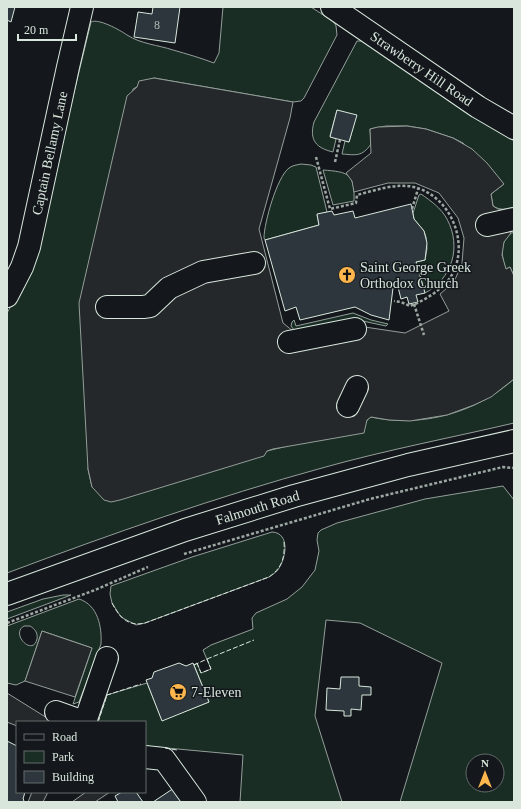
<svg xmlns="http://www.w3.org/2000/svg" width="521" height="809" font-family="'Times New Roman',serif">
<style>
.green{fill:#1a2d24;stroke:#939e99;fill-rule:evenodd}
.parking{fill:#24282b;stroke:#939e99}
.building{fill:#2c363c;stroke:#d8e6dc}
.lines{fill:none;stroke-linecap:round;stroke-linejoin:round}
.minor-casing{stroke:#d8e6dc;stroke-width:24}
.major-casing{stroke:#d8e6dc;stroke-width:24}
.path{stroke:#9da8a2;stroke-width:2.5;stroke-dasharray:3 2;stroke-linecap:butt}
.minor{stroke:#14181c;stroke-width:22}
.major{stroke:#14181c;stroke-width:22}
.fence{stroke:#d8e6dc;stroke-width:1;stroke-dasharray:5 2;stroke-linecap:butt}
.labels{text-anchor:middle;stroke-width:3;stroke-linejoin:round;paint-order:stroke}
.number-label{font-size:12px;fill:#adbab4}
.street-label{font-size:14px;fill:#d8e6dc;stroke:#14181c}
.poi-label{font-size:14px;fill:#d8e6dc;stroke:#14181c;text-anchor:start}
</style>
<rect width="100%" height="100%" fill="#14181c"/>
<path class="green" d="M 223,7 L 311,7 L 334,22 L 336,26 L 337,35 L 304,98 L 301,101 L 293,102 L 154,78 L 133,89 L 88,469 L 92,487 L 267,451 L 364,427 L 367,420 L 371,417 C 421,428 476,413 514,379 L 514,423 C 450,438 386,450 322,468 C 216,497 111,534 7,573 L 7,313 L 31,271 L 91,22 C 98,18 120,30 127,35 C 141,44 158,45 173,50 C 187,54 201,58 214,63 L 219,53 Z
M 357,41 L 364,41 L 465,112 L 514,141 L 514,207 C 506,209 501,211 493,206 L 491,194 L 504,184 L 463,143 L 453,138 L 426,129 L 407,126 L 386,126 L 370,129 L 371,144 C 362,157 356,155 342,154 L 345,141 L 349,142 L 356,116 L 337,110 L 330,136 L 336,139 L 333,152 C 316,148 309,140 314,122 Z
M 301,164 L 311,165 L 316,167 L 327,212 L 317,215 L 319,225 L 265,240 L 264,238 C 264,223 277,177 289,168 C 293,165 297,165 301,164 Z
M 323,170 C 348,172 355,173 354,201 L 333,205 Z
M 421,194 C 431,201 441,208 447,219 C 462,247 452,279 425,293 L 416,262 L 425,260 L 427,249 L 426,237 L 424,231 L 414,219 L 413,213 L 419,195 Z
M 514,232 L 514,276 L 510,267 L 506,269 C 501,257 499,238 514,232 Z
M 353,313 L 371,320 L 388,324 L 386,326 L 358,320 L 294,330 L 291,326 L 292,322 L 294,320 L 296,326 Z
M 503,486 L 514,500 L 514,802 L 400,802 L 442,663 L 360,623 L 326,620 L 315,716 L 342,802 L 240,802 L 243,755 L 145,746 L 145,722 L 98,722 L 107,695 L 147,683 L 162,720 L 209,702 L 194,665 L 197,663 L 201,673 L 211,669 L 203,650 L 211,645 L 253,629 L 252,618 L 256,613 L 287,599 L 302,587 L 315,570 L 319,551 L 317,540 L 318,533 L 321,530 L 337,523 L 425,499 ZM 473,761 L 497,761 L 497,785 L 473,785 Z
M 272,532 C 291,533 286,560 277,571 C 275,573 272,575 269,577 L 145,623 L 136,625 L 121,617 L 112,603 L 110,594 L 111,586 L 192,557 Z
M 63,595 L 71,595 L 7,619 L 7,612 L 43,599 Z
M 79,599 C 98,605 102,627 101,644 L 79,702 L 73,704 L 92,648 L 42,631 L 25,681 L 16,685 L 7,683 L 7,626 ZM 24,626 L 30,626 C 35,629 38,633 37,639 C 33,657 10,634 24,626 Z"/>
<path class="parking" d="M 154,78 L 293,102 L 290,118 L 259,229 L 283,323 L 298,335 L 358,326 L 405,333 L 449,311 L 440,294 L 454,282 L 462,263 L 464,238 L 458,218 L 439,193 L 415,183 L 388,183 L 354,192 L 352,181 L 346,173 L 371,153 L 370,129 L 378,127 L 407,126 L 426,129 L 453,138 L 472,149 L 487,163 L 504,184 L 491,194 L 493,206 L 498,209 L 503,210 L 511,233 L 504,242 L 502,255 L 506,269 L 510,267 L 514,276 L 514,379 L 491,397 L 474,405 L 447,415 L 410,421 L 389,420 L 371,417 L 367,420 L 364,433 L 273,449 L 267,451 L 264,456 L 120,500 L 111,502 L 104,500 L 92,487 L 88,469 L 79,303 L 127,96 L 137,87 L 139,81 Z
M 42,631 L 92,648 L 75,697 L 25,681 Z
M 7,693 L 52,721 L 51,722 L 17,722 L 17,726 L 7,722 Z
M 32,792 L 48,792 L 43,802 L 28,802 Z
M 86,792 L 110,792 L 95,802 L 72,802 Z"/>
<path class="building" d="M 7,7 L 15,7 L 11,22 L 7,20 Z
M 153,7 L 180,7 L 175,43 L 134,37 L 138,12 L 152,14 Z
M 337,110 L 357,115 L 349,142 L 330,137 Z
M 411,204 L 414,219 L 424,231 L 427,243 L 425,260 L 416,262 L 425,293 L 416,295 L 418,302 L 409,304 L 407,297 L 401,299 L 398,287 L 393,288 L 389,320 L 371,315 L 355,307 L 300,320 L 296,307 L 285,311 L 265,240 L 319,225 L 317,214 L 332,211 L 334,215 L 353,211 L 355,218 Z
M 179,663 L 186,666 L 193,663 L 209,702 L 162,721 L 146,680 L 152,678 L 154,672 Z
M 341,677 L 359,677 L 359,686 L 371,687 L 371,695 L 362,695 L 361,710 L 351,709 L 351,716 L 344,716 L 344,711 L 326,710 L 327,688 L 340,689 Z
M 7,741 L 17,746 L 17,792 L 25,792 L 23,799 L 24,800 L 23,802 L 7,802 Z
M 174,788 L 184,802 L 153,802 Z
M 122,792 L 136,792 L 143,802 L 118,802 L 115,796 Z"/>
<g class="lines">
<g class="minor-casing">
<g id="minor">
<path id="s1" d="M 332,7 L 478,107 L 514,128"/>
<path d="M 487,225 L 514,219"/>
<path id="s2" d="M 7,296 L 22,267 L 29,247 L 68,67 L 82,7"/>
<path d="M 107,307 L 143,307 L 150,306 L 169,288 L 203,272 L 254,263"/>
<path d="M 289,342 L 355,329"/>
<path d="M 348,406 L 357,387"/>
<path d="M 56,712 L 84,722"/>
<path d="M 85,722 L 107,658"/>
<path d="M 145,757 L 164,759 L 195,802"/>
</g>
</g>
<g class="major-casing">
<g id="major">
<path id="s3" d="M 7,594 L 185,530 L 294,496 L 408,465 L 514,441"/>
</g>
</g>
<path class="path" d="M 316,157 L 330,209 L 356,203 L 357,195 C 376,190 396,183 414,187 C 450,196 469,241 453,273 C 445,288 426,300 410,306 L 401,302 L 394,301
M 335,162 L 340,140
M 412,209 L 418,189
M 414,304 L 424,335
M 184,554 L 370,499 L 503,467 L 514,468
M 7,623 L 95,590 L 148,567"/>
<use href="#minor" class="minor"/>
<use href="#major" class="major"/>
<path class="fence" d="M 112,603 C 119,617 128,627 145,623 L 269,577 C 283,567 285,557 284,541
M 207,659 L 254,640
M 194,665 L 207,659 L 211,669 L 201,673 L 197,663
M 98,722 L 107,695 L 141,684
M 165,748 L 177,750"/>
</g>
<defs>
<g id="church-disc" transform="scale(0.9)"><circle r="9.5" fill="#ffb74d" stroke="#14181c"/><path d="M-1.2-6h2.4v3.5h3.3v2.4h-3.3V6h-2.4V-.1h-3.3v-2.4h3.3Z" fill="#111"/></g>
<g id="supermarket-disc" transform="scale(0.9)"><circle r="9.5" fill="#ffb74d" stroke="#14181c"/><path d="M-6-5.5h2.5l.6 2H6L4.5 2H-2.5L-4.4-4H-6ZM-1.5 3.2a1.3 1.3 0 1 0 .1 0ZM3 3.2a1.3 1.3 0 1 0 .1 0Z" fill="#111"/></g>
</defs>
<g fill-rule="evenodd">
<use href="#church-disc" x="347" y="275"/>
<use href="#supermarket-disc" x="178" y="692"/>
</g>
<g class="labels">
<g class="number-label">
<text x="157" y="29">8</text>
</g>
<g class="street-label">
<text dy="5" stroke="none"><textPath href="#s1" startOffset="109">Strawberry Hill Road</textPath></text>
<text dy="5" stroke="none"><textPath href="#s2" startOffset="150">Captain Bellamy Lane</textPath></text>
<text dy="5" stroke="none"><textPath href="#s3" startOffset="265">Falmouth Road</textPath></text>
</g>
<g class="poi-label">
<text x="360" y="272">Saint George Greek<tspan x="360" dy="16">Orthodox Church</tspan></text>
<text x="191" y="697">7-Eleven</text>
</g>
</g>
<rect width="521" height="809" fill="none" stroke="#d8e6dc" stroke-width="16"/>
<rect x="16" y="721" width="130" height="72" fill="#14181c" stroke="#626a69"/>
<rect x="24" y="734" width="20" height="6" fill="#14181c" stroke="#626a69"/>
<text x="52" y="741" font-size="12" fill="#d8e6dc">Road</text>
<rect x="24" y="751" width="20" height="12" fill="#1a2d24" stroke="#626a69"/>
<text x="52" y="761" font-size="12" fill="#d8e6dc">Park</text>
<rect x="24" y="771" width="20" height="12" fill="#2c363c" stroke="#626a69"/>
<text x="52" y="781" font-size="12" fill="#d8e6dc">Building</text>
<g transform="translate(485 773)"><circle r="19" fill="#14181c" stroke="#626a69"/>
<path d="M0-3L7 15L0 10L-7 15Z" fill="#ffb74d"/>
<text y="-6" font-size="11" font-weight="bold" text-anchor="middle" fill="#d8e6dc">N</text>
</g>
<path d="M18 34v6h58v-6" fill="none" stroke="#d8e6dc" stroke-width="2"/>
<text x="24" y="34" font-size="12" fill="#d8e6dc" stroke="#14181c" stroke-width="3" paint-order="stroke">20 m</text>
</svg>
